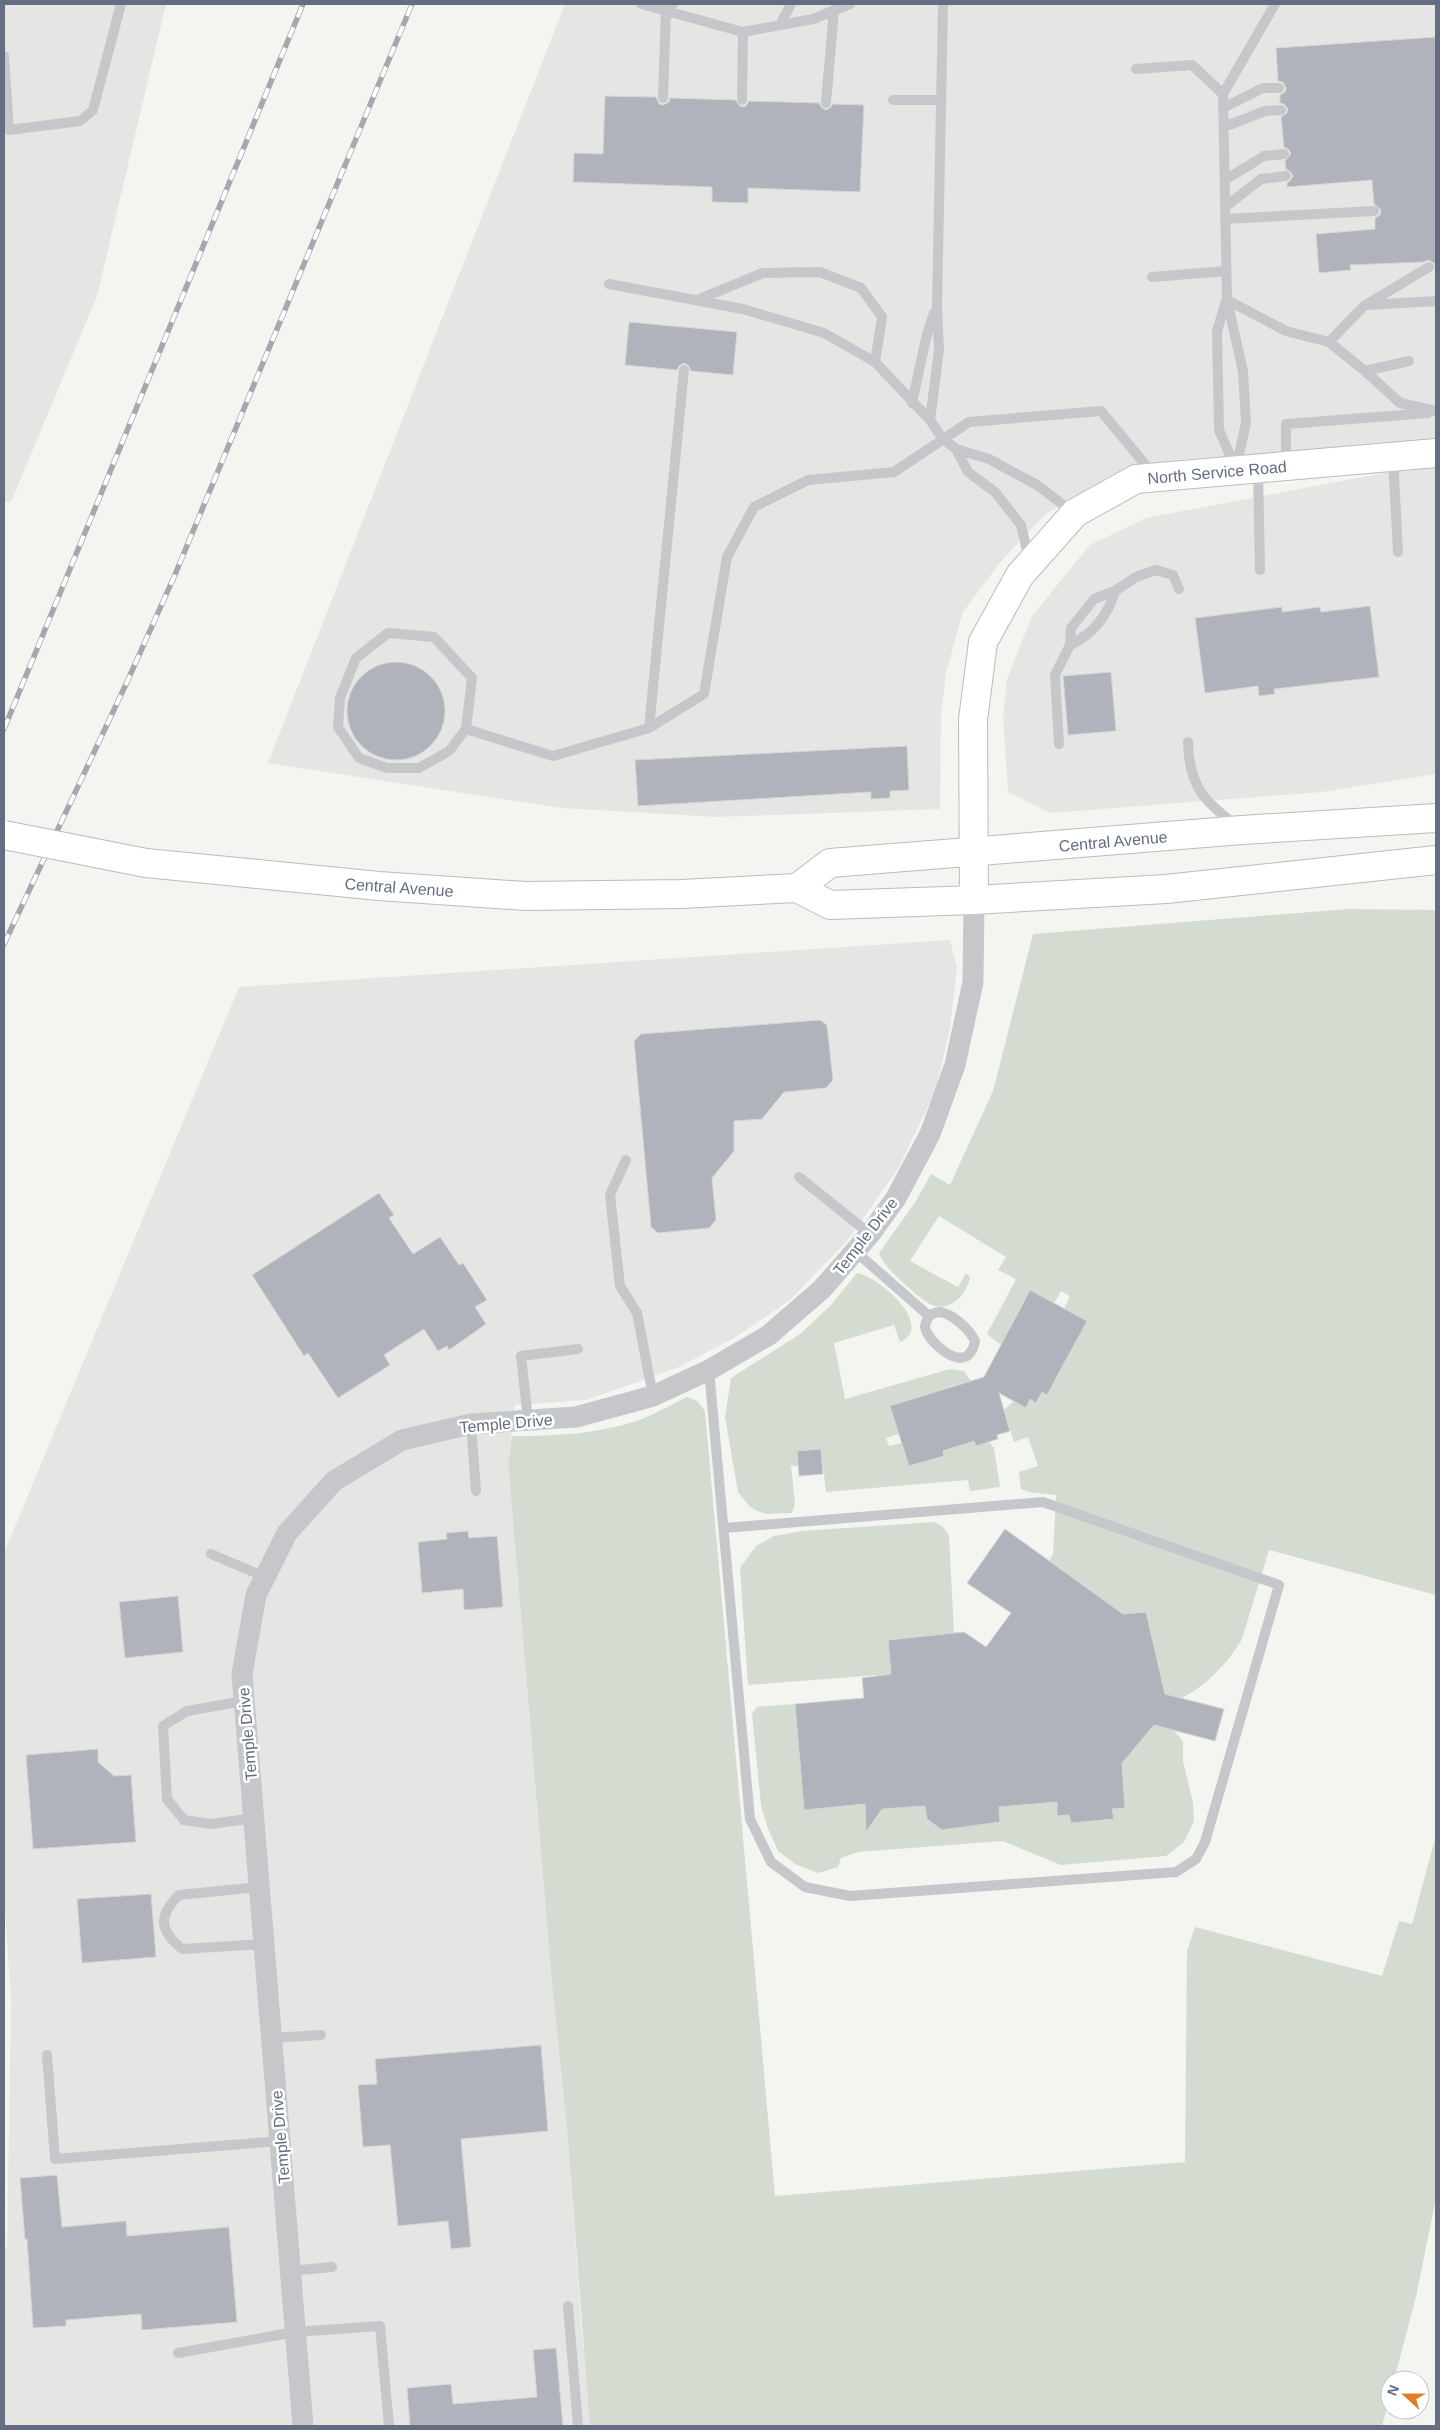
<svg xmlns="http://www.w3.org/2000/svg" width="1440" height="2430" font-family="Helvetica,sans-serif">
<style>
.built{fill:#e5e5e4}
.green{fill:#d4dcd2}
.building{fill:#b0b3bb;stroke:#d5d6d4}
.lines{fill:none;stroke-linecap:round;stroke-linejoin:round}
.secondary-casing{stroke:#b9bbc1;stroke-width:30}
.lane{stroke:#c5c7cb;stroke-width:10}
.street{stroke:#c5c7cb;stroke-width:21}
.secondary{stroke:#fff;stroke-width:28}
.rail-casing{stroke:#a5a8af;stroke-width:5.5}
.rail{stroke:#fff;stroke-width:4;stroke-dasharray:11;stroke-linecap:butt}
.secondary-bridge-casing{stroke:#b9bbc1;stroke-width:30;stroke-linecap:butt}
.secondary-bridge{stroke:#fff;stroke-width:28}
.labels{text-anchor:middle;stroke-width:5;stroke-linejoin:round;paint-order:stroke}
.street-label{font-size:16px;fill:#646d82;stroke:#fff}
</style>
<rect width="100%" height="100%" fill="#f4f5f1"/>
<path class="built" d="M 4,4 L 166,4 L 97,296 L 11,502 L 4,502 Z
M 565,4 L 1436,4 L 1436,439 L 1315,452 L 1186,459 L 1099,483 L 1046,514 L 1002,560 L 963,612 L 946,673 L 941,715 L 940,809 L 717,817 L 561,808 L 268,763 Z
M 1436,467 L 1436,774 L 1322,792 L 1050,813 L 1008,792 L 1003,718 L 1007,679 L 1032,616 L 1090,545 L 1146,518 L 1400,470 Z
M 950,940 L 957,968 L 950,1028 L 936,1089 L 898,1169 L 847,1241 L 790,1300 L 734,1338 L 679,1367 L 587,1400 L 515,1405 L 508,1462 L 552,1984 L 567,2128 L 583,2347 L 1394,2380 L 1390,2380 L 1390,2397 L 1382,2426 L 4,2426 L 4,2247 L 7,2247 L 11,1999 L 4,1897 L 4,1553 L 239,987 Z"/>
<path class="green" d="M 1348,909 L 1436,910 L 1436,1595 L 1269,1550 L 1242,1639 C 1228,1663 1206,1686 1182,1698 L 1165,1694 L 1146,1612 L 1123,1614 L 1049,1561 L 1053,1554 L 1056,1495 L 1029,1492 L 1021,1489 L 1019,1472 L 1038,1466 L 1028,1437 L 1014,1442 L 1004,1410 L 1014,1401 L 1026,1408 L 1030,1399 L 1037,1403 L 1042,1392 L 1047,1395 L 1059,1374 L 1064,1309 L 1070,1296 L 1061,1291 L 1054,1303 L 1030,1290 L 1011,1325 L 1016,1328 L 1001,1345 L 987,1334 L 1016,1279 L 998,1270 L 1006,1257 L 939,1216 L 910,1261 L 958,1287 L 966,1273 L 970,1277 C 968,1292 952,1311 935,1306 C 923,1303 881,1265 879,1253 L 916,1201 L 931,1174 L 950,1185 L 993,1091 L 1033,934 Z
M 857,1273 C 879,1276 936,1327 900,1342 L 894,1325 L 834,1343 L 845,1399 L 950,1369 L 964,1371 L 971,1381 L 948,1387 L 950,1394 L 927,1395 L 891,1406 L 899,1434 L 886,1438 L 889,1446 L 902,1443 L 909,1466 L 944,1456 L 943,1451 L 974,1441 L 976,1446 L 989,1442 L 994,1448 L 1000,1487 L 970,1491 L 968,1480 L 826,1492 L 821,1449 L 798,1451 L 798,1466 L 791,1466 L 795,1503 L 792,1513 L 766,1514 L 757,1511 L 750,1507 L 738,1492 L 725,1417 L 731,1378 L 800,1334 L 831,1305 Z
M 687,1397 L 697,1401 L 705,1411 L 775,2196 L 1185,2162 L 1187,1951 L 1195,1927 L 1382,1976 L 1399,1921 L 1412,1924 L 1436,1835 L 1436,2198 L 1416,2297 L 1394,2380 L 1390,2380 L 1390,2397 L 1382,2426 L 590,2426 L 567,2128 L 552,1984 L 508,1462 L 512,1436 C 556,1436 599,1434 642,1419 C 657,1413 672,1404 687,1397 Z
M 934,1522 L 942,1526 L 949,1535 L 954,1633 L 888,1640 L 891,1674 L 748,1685 L 740,1568 L 756,1546 L 774,1536 L 802,1531 Z
M 795,1704 L 865,1804 L 866,1821 L 875,1820 L 882,1809 L 925,1806 L 927,1819 L 942,1830 L 1000,1822 L 999,1807 L 1057,1802 L 1057,1816 L 1069,1815 L 1071,1823 L 1114,1819 L 1112,1809 L 1125,1808 L 1123,1776 L 1115,1771 L 1155,1724 L 1174,1730 L 1183,1742 L 1183,1761 L 1193,1803 L 1194,1821 L 1184,1842 L 1166,1856 L 1061,1865 L 1003,1841 L 858,1852 L 841,1858 L 838,1867 L 818,1873 L 795,1864 L 778,1851 L 767,1826 L 761,1805 L 752,1713 L 757,1707 Z"/>
<path class="building" d="M 1436,37 L 1436,272 L 1435,264 L 1429,260 L 1423,262 L 1350,265 L 1351,270 L 1319,273 L 1316,234 L 1375,229 L 1375,218 L 1380,215 L 1381,210 L 1374,204 L 1372,180 L 1287,187 L 1287,183 L 1290,181 L 1293,176 L 1291,172 L 1286,169 L 1285,161 L 1291,154 L 1289,150 L 1284,147 L 1281,117 L 1287,113 L 1288,109 L 1284,104 L 1280,103 L 1280,95 L 1285,92 L 1286,88 L 1283,82 L 1278,81 L 1276,48 Z
M 605,96 L 656,97 L 659,104 L 663,105 L 669,102 L 670,98 L 735,100 L 741,107 L 746,106 L 749,101 L 819,103 L 822,108 L 826,110 L 831,107 L 833,104 L 864,105 L 860,192 L 748,188 L 748,203 L 712,202 L 712,187 L 573,182 L 574,153 L 603,154 Z
M 629,322 L 737,332 L 733,375 L 691,371 L 688,365 L 684,363 L 679,366 L 677,370 L 625,365 Z
M 1370,606 L 1379,677 L 1274,689 L 1275,694 L 1259,696 L 1258,686 L 1205,693 L 1195,618 L 1282,607 L 1282,612 L 1320,607 L 1321,612 Z
M347 711a49 49 0 1 1 98 0a49 49 0 1 1-98 0Z
M 1111,672 L 1116,731 L 1068,735 L 1063,676 Z
M 907,746 L 909,790 L 890,791 L 890,798 L 871,799 L 871,792 L 638,806 L 635,760 Z
M 820,1020 L 827,1025 L 833,1080 L 826,1088 L 784,1092 L 762,1119 L 734,1121 L 734,1151 L 712,1178 L 716,1220 L 709,1228 L 658,1233 L 651,1227 L 634,1041 L 641,1034 Z
M 379,1193 L 394,1215 L 389,1218 L 413,1254 L 440,1237 L 459,1265 L 463,1263 L 487,1300 L 475,1307 L 486,1324 L 449,1350 L 447,1346 L 438,1351 L 424,1329 L 384,1355 L 390,1365 L 338,1398 L 308,1353 L 304,1356 L 252,1275 Z
M 1030,1290 L 1087,1321 L 1047,1395 L 1042,1392 L 1036,1403 L 1030,1399 L 1026,1408 L 999,1393 L 1010,1431 L 997,1435 L 998,1439 L 976,1446 L 974,1441 L 943,1451 L 944,1456 L 909,1466 L 890,1406 L 984,1377 Z
M 821,1449 L 823,1474 L 799,1476 L 797,1451 Z
M 1005,1529 L 1123,1614 L 1146,1612 L 1165,1694 L 1224,1709 L 1215,1741 L 1154,1725 L 1122,1763 L 1125,1808 L 1112,1809 L 1114,1819 L 1071,1823 L 1069,1815 L 1057,1816 L 1057,1802 L 999,1807 L 1000,1822 L 942,1830 L 927,1819 L 925,1806 L 882,1809 L 866,1832 L 865,1804 L 804,1810 L 795,1704 L 864,1698 L 862,1678 L 891,1674 L 888,1640 L 964,1632 L 986,1647 L 1011,1613 L 967,1583 Z
M 468,1531 L 469,1538 L 497,1536 L 503,1607 L 464,1610 L 463,1589 L 422,1593 L 418,1542 L 447,1539 L 446,1533 Z
M 178,1596 L 183,1652 L 125,1658 L 119,1602 Z
M 98,1749 L 98,1762 L 114,1776 L 131,1775 L 136,1842 L 33,1849 L 26,1755 Z
M 151,1894 L 156,1957 L 82,1963 L 77,1899 Z
M 541,2045 L 548,2131 L 461,2139 L 471,2247 L 451,2249 L 448,2221 L 398,2226 L 390,2145 L 363,2147 L 358,2085 L 377,2084 L 375,2059 Z
M 57,2175 L 62,2227 L 126,2221 L 127,2236 L 229,2227 L 237,2322 L 142,2330 L 141,2314 L 66,2320 L 66,2326 L 33,2328 L 27,2239 L 25,2240 L 20,2178 Z
M 556,2348 L 563,2426 L 410,2426 L 407,2388 L 451,2384 L 453,2404 L 537,2397 L 533,2350 Z"/>
<g class="lines">
<g class="secondary-casing">
<path id="secondary" d="M 146,863 L 379,886 L 526,896 L 681,894 L 797,888 L 830,905 L 974,900 L 1166,889 L 1436,860
M 797,888 L 830,863 L 1242,830 L 1436,818
M 974,900 L 973,720 L 983,642 L 1020,575 L 1075,513 L 1136,479 L 1436,453"/>
</g>
<path class="lane" d="M 641,4 L 743,32 L 813,19 L 850,4
M 780,25 L 791,4
M 4,56 L 9,130 L 80,121 L 93,110 L 121,4
M 1136,69 L 1192,65 L 1223,94
M 663,98 L 666,10 L 673,4
M 742,100 L 743,32
M 893,100 L 941,100
M 826,103 L 834,10
M 1223,108 L 1263,88 L 1279,88
M 1224,127 L 1265,111 L 1281,110
M 1225,180 L 1264,156 L 1284,154
M 1225,207 L 1261,179 L 1286,176
M 1225,219 L 1374,211
M 1152,277 L 1226,271
M 609,284 L 743,309 L 824,333 L 875,362 L 930,420 L 942,438 L 956,449 L 989,459 L 1037,485 L 1074,513
M 697,300 L 763,273 L 820,272 L 861,288 L 882,317 L 875,362
M 1227,300 L 1286,331 L 1329,342 L 1365,371 L 1400,403 L 1436,411
M 1226,301 L 1217,331 L 1219,430 L 1236,469
M 1367,305 L 1436,301
M 1329,342 L 1364,306 L 1429,267
M 1365,371 L 1409,361
M 912,403 L 927,334 L 934,313
M 930,420 L 939,350 L 937,308 L 943,4
M 956,449 L 968,472 L 995,492 L 1021,525 L 1029,559
M 1393,457 L 1398,552
M 1286,464 L 1286,424 L 1428,413
M 1236,468 L 1246,423 L 1243,371 L 1227,300 L 1223,94 L 1275,4
M 1258,469 L 1260,570
M 388,633 L 434,637 L 472,678 L 466,729 L 449,751 L 419,768 L 387,768 L 359,758 L 338,727 L 340,698 L 356,658 Z
M 1070,645 C 1093,634 1108,615 1115,591
M 649,728 L 684,370
M 466,729 L 553,756 L 649,728 L 704,694 L 727,557 L 754,507 L 808,480 L 894,472 L 969,422 L 1101,411 L 1153,474
M 1188,742 C 1189,785 1203,801 1236,825
M 1059,744 L 1055,675 L 1070,645 L 1071,628 L 1094,599 L 1115,591 L 1136,577 L 1156,570 L 1173,575 L 1179,589
M 626,1160 L 610,1195 L 620,1286 L 637,1313 L 653,1396
M 799,1177 L 870,1234
M 855,1251 L 929,1316 C 932,1314 936,1312 940,1312 C 953,1314 970,1330 975,1341 C 968,1379 927,1342 925,1327 C 925,1323 927,1320 929,1316
M 709,1370 L 750,1819 L 771,1862 L 805,1887 L 850,1896 L 1176,1872 L 1196,1859 L 1205,1842 L 1279,1585 L 1043,1502 L 724,1528
M 528,1419 L 521,1356 L 578,1349
M 471,1424 L 476,1491
M 211,1554 L 265,1577
M 244,1701 L 187,1711 L 163,1726 L 167,1799 L 184,1820 L 211,1824 L 254,1818
M 259,1887 L 179,1895 C 158,1916 159,1930 182,1949 L 264,1944
M 272,2038 L 321,2035
M 47,2055 L 55,2159 L 280,2141
M 290,2271 L 332,2267
M 568,2306 L 578,2426
M 178,2353 L 295,2332 L 380,2326 L 389,2426"/>
<path class="street" d="M 303,2426 L 242,1674 L 256,1595 L 287,1533 L 334,1481 L 402,1440 L 471,1424 L 576,1417 L 653,1396 L 709,1370 L 769,1335 L 822,1289 L 870,1234 L 896,1198 L 930,1134 L 955,1065 L 973,982 L 974,900"/>
<use href="#secondary" class="secondary"/>
<g class="rail-casing">
<path id="rail" d="M 4,729 L 303,4
M 4,944 L 127,682 L 174,577 L 412,4"/>
</g>
<use href="#rail" class="rail"/>
<g class="secondary-bridge-casing">
<path id="secondary-bridge" d="M 4,835 L 146,863"/>
</g>
<use href="#secondary-bridge" class="secondary-bridge"/>
</g>
<g class="labels">
<g class="street-label">
<text transform="translate(1217 472) rotate(-5)" y="6">North Service Road</text>
<text transform="translate(1113 841) rotate(-5)" y="6">Central Avenue</text>
<text transform="translate(399 887) rotate(4)" y="6">Central Avenue</text>
<text transform="translate(865 1236) rotate(-52)" y="6">Temple Drive</text>
<text transform="translate(506 1423) rotate(-5)" y="6">Temple Drive</text>
<text transform="translate(247 1734) rotate(-95)" y="6">Temple Drive</text>
<text transform="translate(280 2137) rotate(-95)" y="6">Temple Drive</text>
</g>
</g>
<rect width="1440" height="2430" fill="none" stroke="#646d82" stroke-width="10"/>
<g transform="translate(1405 2395) rotate(291)"><circle r="24" fill="#ffffff" stroke="#c1c5cd"/>
<path d="M0-4L9 19L0 12L-9 19Z" fill="#e17e25"/>
<text y="-8" font-size="14" font-weight="bold" text-anchor="middle" fill="#646d82">N</text>
</g>
</svg>
